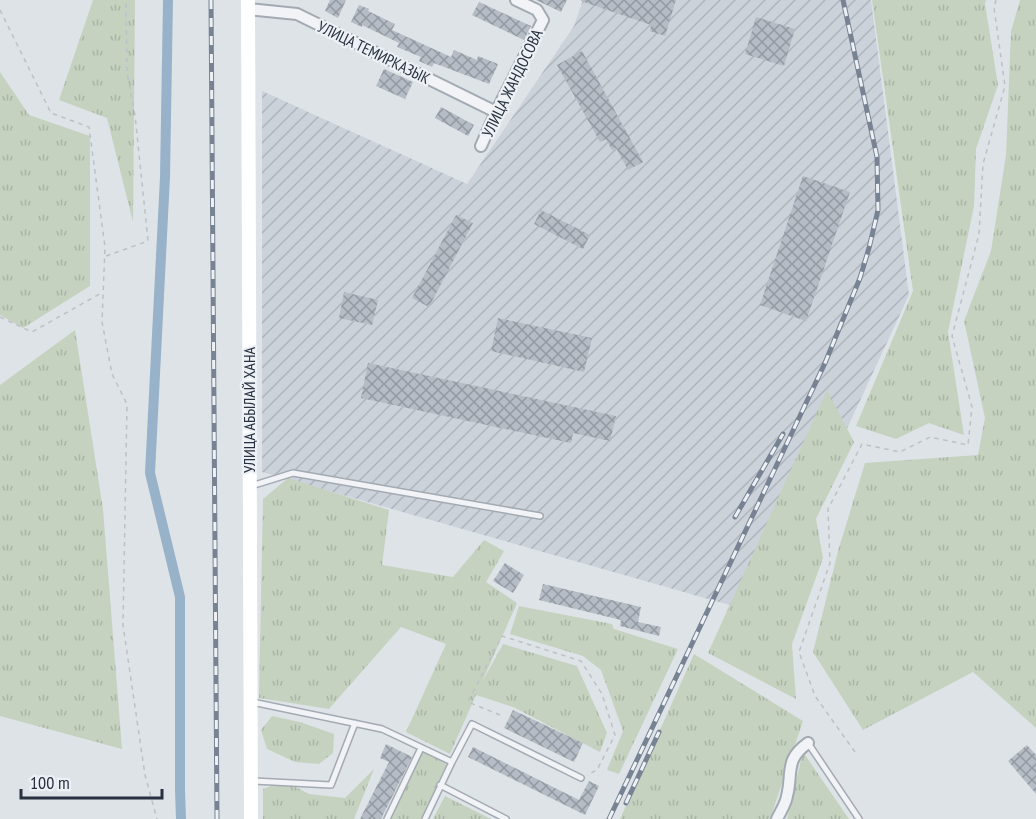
<svg xmlns="http://www.w3.org/2000/svg" width="1036" height="819" font-family="'PT Sans Narrow',sans-serif">
<style>
.industrial{fill:url(#industrial-furrows)}
.grass{fill:url(#grass-tufts)}
.lines{fill:none;stroke-linecap:round;stroke-linejoin:round}
.canal{stroke:#98b3c9;stroke-width:10}
.building{fill:url(#building-cross-hatch)}
.service-casing{stroke:#a3aab2;stroke-width:8}
.minor-casing{stroke:#a3aab2;stroke-width:14}
.path{stroke:#bcc1c6;stroke-width:1.5;stroke-dasharray:4.5 4.5;stroke-linecap:butt}
.service{stroke:#f1f3f6;stroke-width:5}
.minor{stroke:#f1f3f6;stroke-width:10}
.secondary{stroke:#fff;stroke-width:14}
.rail-casing{stroke:#778392;stroke-width:5}
.rail{stroke:#edf1f5;stroke-width:3;stroke-dasharray:9;stroke-linecap:butt}
.labels{text-anchor:middle;stroke-width:4.5;stroke-linejoin:round;paint-order:stroke}
.street-label{font-size:16px;fill:#27313f;stroke:#edf1f5}
</style>
<defs>
<pattern id="industrial-furrows" width="10" height="10" patternUnits="userSpaceOnUse" patternTransform="scale(1.5)"><rect width="10" height="10" fill="#ccd2da"/><path d="M-1 1l2-2M0 10L10 0M9 11l2-2" fill="none" stroke="#afb5bc"/></pattern>
<pattern id="grass-tufts" width="24" height="20" patternUnits="userSpaceOnUse" patternTransform="scale(1.5)"><rect width="24" height="20" fill="#c5d2bf"/><path d="M3 7l-1-3M5 7V3M7 7l1-3M15 17l-1-3M17 17v-4M19 17l1-3" fill="none" stroke="#a9b5a5"/></pattern>
<pattern id="building-cross-hatch" width="8" height="8" patternUnits="userSpaceOnUse" patternTransform="scale(1.5)"><rect width="8" height="8" fill="#b5bcc5"/><path d="M0 0l8 8M0 8l8-8" fill="none" stroke="#9399a1"/></pattern>
</defs>
<rect width="100%" height="100%" fill="#dee3e8"/>
<path class="industrial" d="M 583,0 L 871,0 L 909,295 L 761,614 L 262,472 L 262,91 L 467,184 L 574,26 Z"/>
<path class="grass" d="M 93,0 L 135,0 L 133,222 L 107,118 L 59,100 Z
M 872,0 L 986,0 L 985,4 L 998,85 L 976,149 L 974,206 L 948,332 L 964,435 L 929,423 L 896,439 L 856,426 L 913,291 Z
M 1020,0 L 1036,0 L 1036,728 L 973,672 L 863,730 L 813,652 L 838,551 L 865,463 L 978,455 L 985,418 L 964,321 L 991,251 L 1006,155 L 1011,31 Z
M 0,72 L 29,115 L 90,136 L 90,286 L 23,328 L 0,315 Z
M 75,330 L 103,509 L 122,749 L 0,716 L 0,385 Z
M 827,390 L 854,442 L 816,519 L 823,558 L 792,644 L 796,699 L 708,653 Z
M 288,478 L 389,510 L 382,565 L 453,577 L 484,540 L 504,551 L 486,582 L 517,603 L 482,682 L 503,644 L 577,666 L 607,733 L 600,752 L 513,707 L 476,695 L 450,754 L 406,732 L 446,644 L 401,627 L 329,709 L 259,698 L 263,499 Z
M 519,606 L 612,624 L 614,629 L 678,649 L 619,774 L 607,770 L 623,731 L 601,670 L 583,656 L 510,634 Z
M 694,654 L 803,721 L 770,819 L 620,819 Z
M 272,716 L 300,722 L 334,734 L 333,753 L 319,764 L 295,762 L 267,749 L 261,730 Z
M 423,751 L 447,763 L 421,819 L 391,819 Z
M 803,752 L 849,819 L 787,819 Z
M 374,769 L 354,819 L 263,819 L 263,789 L 285,781 L 309,794 L 345,798 Z
M 445,796 L 491,819 L 433,819 Z"/>
<g class="lines">
<path class="canal" d="M 168,0 L 165,177 L 150,473 L 180,597 L 180,790 L 181,819"/>
</g>
<path class="building" d="M 330,0 L 346,0 L 338,18 L 325,11 Z
M 536,0 L 567,0 L 561,12 Z
M 581,0 L 676,0 L 665,36 L 650,31 L 651,25 L 581,1 Z
M 479,2 L 531,26 L 524,40 L 472,15 Z
M 359,5 L 369,9 L 368,11 L 395,24 L 392,30 L 451,57 L 454,50 L 477,60 L 478,56 L 498,64 L 489,84 L 434,63 L 432,67 L 419,61 L 421,57 L 397,47 L 399,43 L 362,25 L 362,27 L 351,22 Z
M 756,17 L 795,29 L 784,66 L 745,54 Z
M 582,51 L 643,162 L 628,170 L 616,148 L 612,150 L 606,139 L 600,142 L 557,65 Z
M 384,69 L 413,82 L 405,99 L 376,86 Z
M 441,107 L 474,125 L 468,136 L 435,118 Z
M 803,176 L 850,192 L 806,321 L 760,305 Z
M 541,210 L 590,235 L 583,249 L 534,224 Z
M 456,215 L 473,223 L 429,307 L 412,298 Z
M 344,292 L 378,300 L 372,325 L 339,318 Z
M 498,318 L 592,338 L 584,372 L 491,351 Z
M 368,363 L 616,416 L 610,441 L 573,433 L 571,443 L 361,398 Z
M 505,563 L 524,575 L 513,593 L 493,581 Z
M 543,584 L 641,607 L 638,622 L 661,627 L 659,636 L 620,626 L 621,620 L 539,600 Z
M 513,710 L 583,743 L 574,762 L 504,728 Z
M 386,744 L 412,757 L 381,819 L 360,819 L 389,762 L 380,758 Z
M 1027,745 L 1036,755 L 1036,794 L 1008,761 Z
M 473,747 L 579,800 L 589,781 L 599,786 L 585,815 L 468,757 Z"/>
<g class="lines">
<g class="service-casing">
<path id="service" d="M 251,486 L 293,473 L 540,516
M 252,702 L 382,729 L 452,762 L 425,819
M 808,743 L 859,819
M 452,762 L 472,724 L 581,778
M 253,781 L 331,785 L 355,723
M 440,785 L 506,819
M 387,819 L 421,748"/>
</g>
<g class="minor-casing">
<path id="minor" d="M 248,9 L 297,14 L 496,112
M 481,146 L 496,112 L 543,20 L 537,10 L 516,0
M 777,819 C 780,812 786,804 787,796 C 793,773 784,760 808,743"/>
</g>
<path class="path" d="M 0,10 L 51,113 L 89,127 L 105,247 L 102,322 L 112,374 L 127,404 L 123,625 L 145,775 L 157,819
M 106,256 L 148,241 L 135,115 L 127,73 L 126,0
M 0,317 L 32,332 L 103,292
M 500,715 L 468,702 L 502,636 L 581,661 L 602,694 L 615,735 L 597,770 L 587,775
M 855,752 L 815,696 L 799,652 L 830,563 L 828,509 L 862,444 L 900,452 L 930,437 L 968,445 L 972,407 L 952,336 L 979,234 L 983,164 L 1005,86 L 994,8 L 996,0"/>
<use href="#service" class="service"/>
<use href="#minor" class="minor"/>
<path class="secondary" d="M 248,0 L 251,819"/>
<g class="rail-casing">
<path id="rail" d="M 211,0 L 217,819
M 735,517 L 783,434
M 626,803 L 659,732
M 609,819 L 825,363 L 860,278 L 869,248 L 878,210 L 877,157 L 843,0"/>
</g>
<use href="#rail" class="rail"/>
</g>
<g class="labels">
<g class="street-label">
<text transform="translate(374 52) rotate(26)" y="6">УЛИЦА ТЕМИРКАЗЫК</text>
<text transform="translate(512 83) rotate(-64)" y="6">УЛИЦА ЖАНДОСОВА</text>
<text transform="translate(249 410) rotate(-90)" y="6">УЛИЦА АБЫЛАЙ ХАНА</text>
</g>
</g>
<path d="M21 789v9h141v-9" fill="none" stroke="#27313f" stroke-width="3"/>
<text x="30" y="789" font-size="18" fill="#27313f" stroke="#edf1f5" stroke-width="4.5" paint-order="stroke">100 m</text>
</svg>
